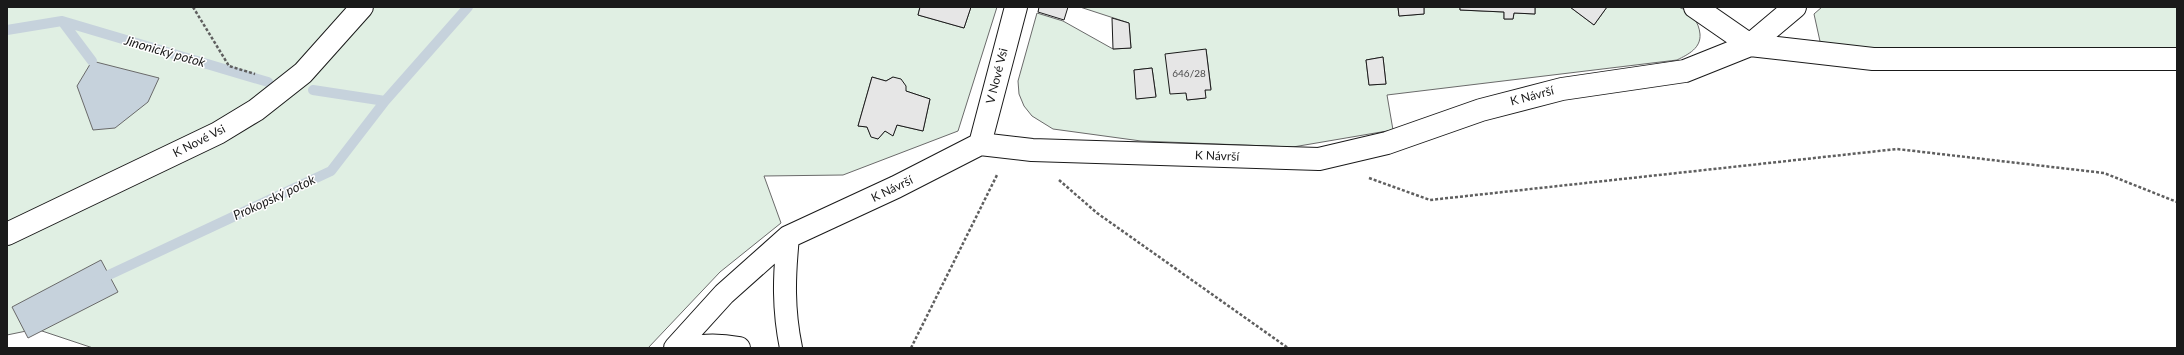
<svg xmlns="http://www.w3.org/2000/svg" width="2184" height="355" font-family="Lato,sans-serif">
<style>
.green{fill:#e0efe3;stroke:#6a6a6a;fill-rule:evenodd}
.water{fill:#c6d2dc;stroke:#6a6a6a}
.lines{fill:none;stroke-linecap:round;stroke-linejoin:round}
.stream{stroke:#c6d2dc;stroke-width:10}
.building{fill:#e6e6e6;stroke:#1a1a1a}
.minor-casing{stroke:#1a1a1a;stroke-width:24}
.path{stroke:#5f5f5f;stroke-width:2.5;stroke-dasharray:3 2;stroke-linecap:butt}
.minor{stroke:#fff;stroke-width:22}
.labels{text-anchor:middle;stroke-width:3;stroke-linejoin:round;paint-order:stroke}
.number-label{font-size:10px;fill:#4d4d4d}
.street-label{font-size:12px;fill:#1a1a1a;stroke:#fff}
.water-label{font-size:13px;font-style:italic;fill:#1a1a1a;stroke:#fff}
</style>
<rect width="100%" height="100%" fill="#fff"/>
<path class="green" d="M 7,7 L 920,7 L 918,15 L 964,28 L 971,7 L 997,7 L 958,131 L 843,175 L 764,176 L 781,223 L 720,272 L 648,348 L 93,348 L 36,329 L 7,335 ZM 872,77 L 886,81 L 893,77 L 906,91 L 930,99 L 923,131 L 897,125 L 893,135 L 885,131 L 878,139 L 871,136 L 867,127 L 858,126 Z
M 1080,7 L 1398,7 L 1399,16 L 1424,14 L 1424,7 L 1460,7 L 1460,10 L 1504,12 L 1504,19 L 1513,19 L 1514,13 L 1535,14 L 1535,7 L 1570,7 L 1594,25 L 1607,7 C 1619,7 1674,4 1681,8 C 1692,12 1699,23 1700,34 C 1701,48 1689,54 1677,60 L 1387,95 L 1393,130 L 1293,147 L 1141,141 L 1053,129 L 1032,116 L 1024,106 L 1019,94 L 1018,81 L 1037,13 L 1063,21 L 1113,49 L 1131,48 L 1129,23 ZM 1206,49 L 1211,89 L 1205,90 L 1205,98 L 1187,100 L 1186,93 ZM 1383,57 L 1386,84 L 1369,85 L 1366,60 ZM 1152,68 L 1156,96 L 1137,99 L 1134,70 Z
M 1822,7 L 2177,7 L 2177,50 L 1823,55 L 1814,14 Z"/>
<path class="water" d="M 92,61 L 159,78 L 148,102 L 115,128 L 93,130 L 77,86 Z
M 101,260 L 118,292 L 28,338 L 12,307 Z"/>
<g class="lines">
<path class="stream" d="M 62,21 L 92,61
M 7,30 L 62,21 L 268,82
M 313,90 L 385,101
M 96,281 L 331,171 L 385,101 L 468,7"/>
</g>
<path class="building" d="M 920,7 L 971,7 L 964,28 L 918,15 Z
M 1039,7 L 1068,7 L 1064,20 L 1038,12 Z
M 1398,7 L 1424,7 L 1424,14 L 1399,16 Z
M 1460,7 L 1535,7 L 1535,14 L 1514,13 L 1513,19 L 1504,19 L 1504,12 L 1460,10 Z
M 1570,7 L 1607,7 L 1594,25 Z
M 1112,18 L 1129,23 L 1131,48 L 1113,49 Z
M 1206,49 L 1211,90 L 1205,90 L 1206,98 L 1187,100 L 1186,93 L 1170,94 L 1165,54 Z
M 1383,57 L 1386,84 L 1369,85 L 1366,60 Z
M 1152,68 L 1156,97 L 1136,99 L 1134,70 Z
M 872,77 L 886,81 L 893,77 L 901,79 L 906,86 L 906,91 L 930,99 L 923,131 L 897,125 L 893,136 L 885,131 L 878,139 L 871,137 L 867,127 L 858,126 Z"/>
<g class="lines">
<g class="minor-casing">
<path id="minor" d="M 1695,7 L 1750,45 L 1873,59 L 2177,59
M 980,144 L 1016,7
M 7,234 L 218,133 L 256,110 L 303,73 L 362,7
M 788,237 C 784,277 783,309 791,348
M 675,348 L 724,294 L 788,237 L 896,187 L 980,144 L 1032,150 L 1319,159 L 1387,143 L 1481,110 L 1562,89 L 1685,71 L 1750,45 L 1795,7
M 690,348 C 706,344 723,345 739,348"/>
</g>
<path class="path" d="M 193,7 L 229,66 L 255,74
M 1369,178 L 1430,200 L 1897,149 L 2104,173 L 2177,202
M 1059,180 L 1097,213 L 1288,348
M 911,348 L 997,175"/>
<use href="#minor" class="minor"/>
</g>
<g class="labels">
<g class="number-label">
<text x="1189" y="77">646/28</text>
</g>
<g class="street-label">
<text transform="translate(997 76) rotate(-76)" y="4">V Nové Vsi</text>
<text transform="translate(1532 96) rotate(-15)" y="4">K Návrší</text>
<text transform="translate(199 141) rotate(-27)" y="4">K Nové Vsi</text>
<text transform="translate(1217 156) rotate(2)" y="4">K Návrší</text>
<text transform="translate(892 189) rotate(-26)" y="4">K Návrší</text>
</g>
<g class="water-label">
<text transform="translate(165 51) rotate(16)" y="5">Jinonický potok</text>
<text transform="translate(274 197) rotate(-25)" y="5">Prokopský potok</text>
</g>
</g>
<rect width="2184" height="355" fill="none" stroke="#1a1a1a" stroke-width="16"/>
</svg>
